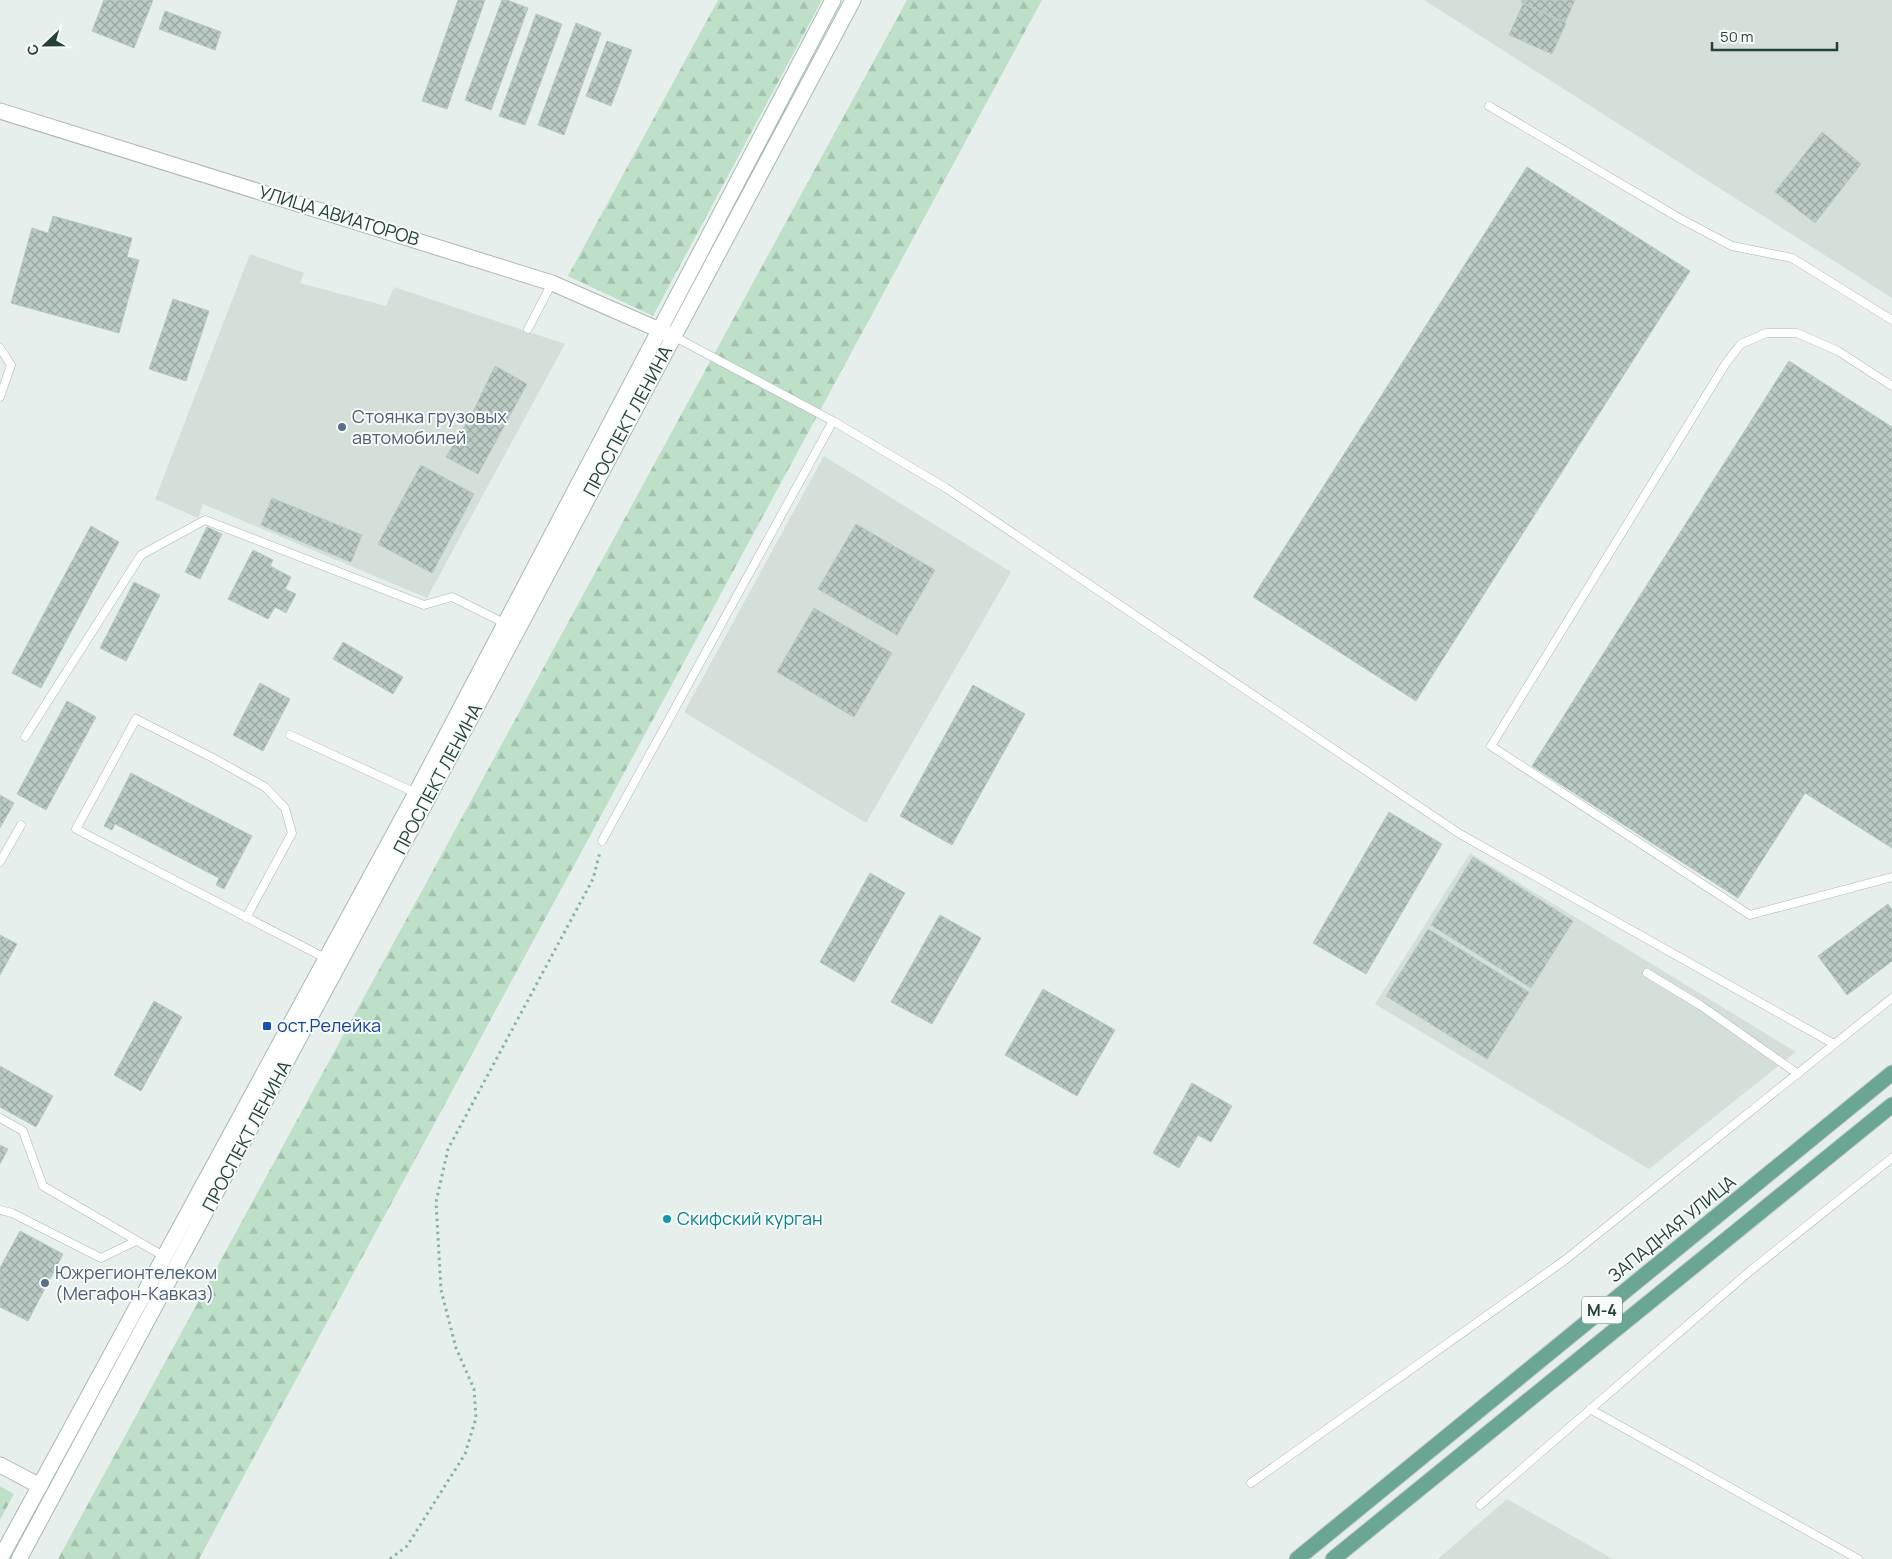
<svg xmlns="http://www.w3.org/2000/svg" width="1892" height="1559" font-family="Manrope,sans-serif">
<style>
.built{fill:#d4dfda}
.forest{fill:url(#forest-firs)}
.building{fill:url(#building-cross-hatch);stroke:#b8c9c2}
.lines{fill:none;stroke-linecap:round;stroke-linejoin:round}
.lane-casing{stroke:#a8b8b2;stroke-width:9}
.street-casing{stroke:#a8b8b2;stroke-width:17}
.secondary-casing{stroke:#a4bbb3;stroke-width:17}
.primary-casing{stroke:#c2cac8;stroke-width:17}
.path{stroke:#86b3a5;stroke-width:3;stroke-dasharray:2.5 4;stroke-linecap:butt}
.lane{stroke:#fff;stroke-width:8}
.street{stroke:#fff;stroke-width:15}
.secondary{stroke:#fff;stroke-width:15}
.primary{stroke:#6aa596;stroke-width:15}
.service-dot{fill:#5c6f8a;stroke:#f7fbf9;stroke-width:2}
.transit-dot{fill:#1a4fb4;stroke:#f7fbf9;stroke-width:2}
.culture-dot{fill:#0f9aa8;stroke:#f7fbf9;stroke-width:2}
.labels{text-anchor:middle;stroke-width:4;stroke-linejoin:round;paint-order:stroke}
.shield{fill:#f7fbf9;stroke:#637a73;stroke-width:1}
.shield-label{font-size:16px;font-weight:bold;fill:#24423a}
.street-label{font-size:18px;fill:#24423a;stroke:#f7fbf9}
.service-label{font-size:18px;fill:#4e5e75;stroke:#f7fbf9;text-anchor:start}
.transit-label{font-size:18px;fill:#164399;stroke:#f7fbf9;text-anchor:start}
.culture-label{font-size:18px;fill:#0d838f;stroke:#f7fbf9;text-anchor:start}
</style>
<defs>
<pattern id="forest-firs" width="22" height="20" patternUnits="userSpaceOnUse" patternTransform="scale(1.25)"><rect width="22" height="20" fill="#bfe0c8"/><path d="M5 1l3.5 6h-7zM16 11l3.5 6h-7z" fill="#a4c1ad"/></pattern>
<pattern id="building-cross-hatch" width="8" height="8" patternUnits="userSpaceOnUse" patternTransform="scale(1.25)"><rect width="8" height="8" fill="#bbcac4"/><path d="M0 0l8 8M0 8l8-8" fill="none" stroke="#98a6a0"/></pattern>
</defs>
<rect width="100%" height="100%" fill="#e6efeb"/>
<path class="built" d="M 1424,0 L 1892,0 L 1892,298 Z
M 250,254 L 304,273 L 300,283 L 386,306 L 394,287 L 565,344 L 427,598 L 203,504 L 198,518 L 155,499 Z
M 824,456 L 1011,572 L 866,823 L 684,712 Z
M 1470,853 L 1796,1052 L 1649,1169 L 1375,1004 Z
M 1507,1499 L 1613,1559 L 1438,1559 Z"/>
<path class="forest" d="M 718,0 L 822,0 L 653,316 L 568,276 Z
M 907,0 L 1042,0 L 199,1559 L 58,1559 Z
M 0,1486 L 14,1494 L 0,1520 Z"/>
<path class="building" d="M 104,0 L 153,0 L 134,48 L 92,31 Z
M 458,0 L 485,0 L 447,109 L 422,101 Z
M 502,0 L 507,0 L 528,8 L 491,110 L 465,100 Z
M 1522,0 L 1575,0 L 1565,22 L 1521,2 Z
M 1523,4 L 1566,23 L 1552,54 L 1509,35 Z
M 165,11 L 221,32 L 215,50 L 159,29 Z
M 536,14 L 562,24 L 525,125 L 499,116 Z
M 576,23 L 601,33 L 564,135 L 538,125 Z
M 607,41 L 632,50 L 611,106 L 586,96 Z
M 1822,132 L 1861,164 L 1815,223 L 1775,192 Z
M 1527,167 L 1690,271 L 1416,701 L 1253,597 Z
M 53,216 L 132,238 L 127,257 L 139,260 L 119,333 L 11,303 L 32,228 L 48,233 Z
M 173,299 L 209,311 L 186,381 L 149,369 Z
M 1789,361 L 1892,427 L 1892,848 L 1805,793 L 1738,898 L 1532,766 Z
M 495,366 L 527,384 L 478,474 L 446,457 L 472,414 Z
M 421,465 L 474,494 L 432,573 L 378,544 Z
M 272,498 L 362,535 L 351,562 L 261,525 Z
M 856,524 L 935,570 L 897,635 L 818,589 Z
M 91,526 L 119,542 L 41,688 L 12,673 Z
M 207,527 L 222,534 L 200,579 L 185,572 Z
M 253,550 L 273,560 L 270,566 L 291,577 L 285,589 L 296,594 L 286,613 L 275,607 L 268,619 L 228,599 Z
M 134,582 L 160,595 L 126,661 L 100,648 Z
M 814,608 L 892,653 L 854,717 L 777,672 Z
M 343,642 L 403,677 L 393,694 L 333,659 Z
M 260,683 L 290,699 L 277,724 L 247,708 Z
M 973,685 L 1025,714 L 952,845 L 900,816 Z
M 67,701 L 96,717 L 46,810 L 17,794 Z
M 247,708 L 277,724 L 263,751 L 233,735 Z
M 131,773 L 252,836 L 224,889 L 216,885 L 219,878 L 115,824 L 112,830 L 104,826 Z
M 0,795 L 14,803 L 0,828 Z
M 1389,812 L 1442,844 L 1366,974 L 1313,943 Z
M 1473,857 L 1573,921 L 1531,988 L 1431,925 Z
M 870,873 L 905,893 L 854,982 L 820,962 Z
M 1888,904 L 1892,910 L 1892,961 L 1847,995 L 1818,956 Z
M 940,915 L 981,938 L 932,1024 L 891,1002 Z
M 1428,929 L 1529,992 L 1487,1059 L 1386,996 Z
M 0,935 L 17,944 L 0,975 Z
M 1043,989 L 1115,1030 L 1077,1096 L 1005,1055 Z
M 154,1001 L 182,1017 L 141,1091 L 114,1075 Z
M 0,1066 L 53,1096 L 36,1127 L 0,1107 Z
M 1192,1083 L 1232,1106 L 1211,1142 L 1198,1135 L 1179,1168 L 1153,1153 Z
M 0,1145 L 8,1149 L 0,1164 Z
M 20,1231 L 63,1254 L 28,1321 L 0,1307 L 0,1268 Z"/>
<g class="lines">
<g class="lane-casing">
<path id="lane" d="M 1489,106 L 1679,218 L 1732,246 L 1792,258 L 1892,320
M 528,329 L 552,283
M 673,336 L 833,421 L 946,488 L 1460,834 L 1834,1044
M 0,348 L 11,365 L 0,397
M 1892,386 L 1838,351 L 1797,333 L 1766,333 L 1741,344 L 1726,363 L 1491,746 L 1750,915 L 1892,877
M 290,735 L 416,793
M 25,737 L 141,555 L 205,520 L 424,605 L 452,597 L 506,624
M 602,841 L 833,421
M 0,862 L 21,825
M 246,918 L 292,833 L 285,808 L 265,787 L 213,758 L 136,719 L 76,829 L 327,959
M 1647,973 L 1700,1005 L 1798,1074
M 0,1118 L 23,1131 L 43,1186 L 165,1257
M 0,1210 L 12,1213 L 101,1258 L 136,1241
M 1590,1409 L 1858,1559
M 1251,1483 L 1565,1260 L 1892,998
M 1480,1505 L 1750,1271 L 1892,1158"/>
</g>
<g class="street-casing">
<path id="street" d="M 0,111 L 552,283 L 671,335
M 0,1465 L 40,1486"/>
</g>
<g class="secondary-casing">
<path id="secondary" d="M 0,1559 L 416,793 L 833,0
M 19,1559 L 428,798 L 853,0"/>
</g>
<g class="primary-casing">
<path id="primary" d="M 1297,1559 L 1892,1073
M 1333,1559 L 1892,1105"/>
</g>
<path class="path" d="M 390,1559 L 407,1546 L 465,1454 L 476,1418 L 474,1389 L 456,1348 L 441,1290 L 436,1202 L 448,1149 L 593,879 L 600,852"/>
<use href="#lane" class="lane"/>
<use href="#street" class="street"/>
<use href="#secondary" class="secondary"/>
<use href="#primary" class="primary"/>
</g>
<g class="service-dot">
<circle cx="342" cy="427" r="5"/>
<circle cx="45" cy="1283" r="5"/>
</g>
<rect class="transit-dot" x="262" y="1021" width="10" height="10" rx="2.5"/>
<circle class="culture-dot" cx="667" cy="1219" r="5"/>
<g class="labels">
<rect class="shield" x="1582" y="1296.5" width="40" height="27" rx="4"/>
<g class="shield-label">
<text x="1602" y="1316">М-4</text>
</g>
<g class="street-label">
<text transform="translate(339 216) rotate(17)" y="6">УЛИЦА АВИАТОРОВ</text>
<text transform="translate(628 421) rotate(-62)" y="6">ПРОСПЕКТ ЛЕНИНА</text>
<text transform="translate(438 779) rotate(-62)" y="6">ПРОСПЕКТ ЛЕНИНА</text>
<text transform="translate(247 1136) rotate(-62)" y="6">ПРОСПЕКТ ЛЕНИНА</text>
<text transform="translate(1672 1229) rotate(-39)" y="6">ЗАПАДНАЯ УЛИЦА</text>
</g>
<g class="service-label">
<text x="352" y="423">Стоянка грузовых<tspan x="352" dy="21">автомобилей</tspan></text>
<text x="55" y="1279">Южрегионтелеком<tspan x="55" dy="21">(Мегафон-Кавказ)</tspan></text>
</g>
<g class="transit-label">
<text x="277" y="1032">ост.Релейка</text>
</g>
<g class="culture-label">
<text x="677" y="1225">Скифский курган</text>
</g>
</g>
<g transform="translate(45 45) rotate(248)" stroke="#f7fbf9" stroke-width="4" paint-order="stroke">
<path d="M0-4L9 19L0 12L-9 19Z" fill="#24423a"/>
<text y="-8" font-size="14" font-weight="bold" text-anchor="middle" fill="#24423a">С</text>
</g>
<path d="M1712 42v8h125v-8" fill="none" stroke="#24423a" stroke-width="2.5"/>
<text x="1720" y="42" font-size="15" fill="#24423a" stroke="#f7fbf9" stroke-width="4" paint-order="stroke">50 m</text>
</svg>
